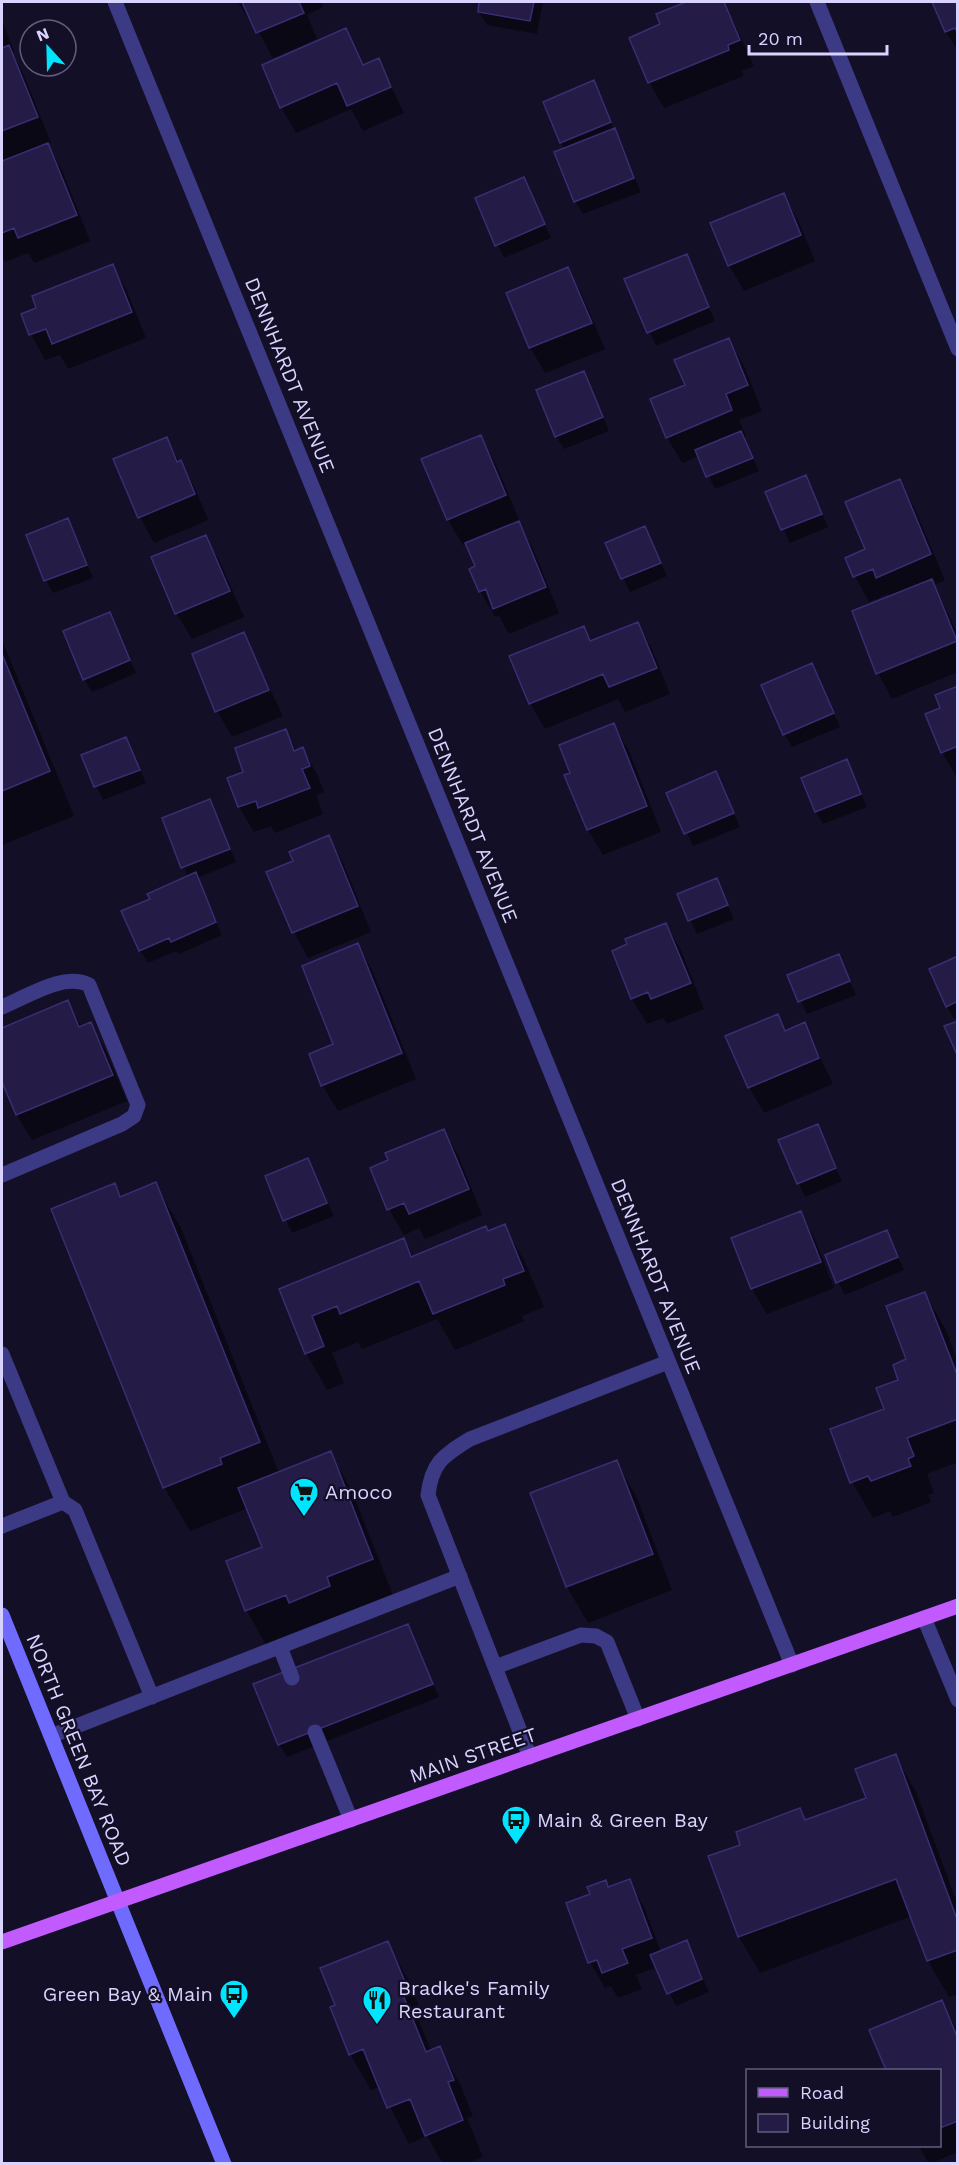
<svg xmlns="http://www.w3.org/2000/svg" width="959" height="2165" font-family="'Work Sans',sans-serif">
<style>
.shadow{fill:#0007}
.building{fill:#241b47;stroke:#3b2d73;stroke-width:1.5}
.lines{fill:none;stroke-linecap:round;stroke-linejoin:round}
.lane{stroke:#3d3a85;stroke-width:15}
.street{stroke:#3d3a85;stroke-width:15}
.secondary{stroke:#6f6bff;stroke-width:15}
.primary{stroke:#c25bff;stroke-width:15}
.labels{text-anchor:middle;stroke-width:4.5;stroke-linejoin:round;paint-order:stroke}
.street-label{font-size:20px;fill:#d9d4ff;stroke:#130f26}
.poi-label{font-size:20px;fill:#d9d4ff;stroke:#130f26;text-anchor:start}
</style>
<rect width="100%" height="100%" fill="#130f26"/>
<path class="shadow" d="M 238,2 L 321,2 L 323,7 L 307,15 L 317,39 L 273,58 L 250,16 L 247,17 Z
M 481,2 L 543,2 L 537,34 L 487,25 L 479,12 Z
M 690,2 L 724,2 L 754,66 L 742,71 L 743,76 L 664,108 L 649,82 L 662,25 L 658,15 Z
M 934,2 L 958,2 L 958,51 L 946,32 Z
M 2,20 L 14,51 L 11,52 L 23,73 L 51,143 L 47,144 L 62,170 L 90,241 L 34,263 L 28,253 L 5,262 L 2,256 Z
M 345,30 L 365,66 L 378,60 L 404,113 L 363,131 L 351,109 L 296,133 L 281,107 Z
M 593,82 L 641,192 L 583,214 L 575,201 L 565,149 L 561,142 Z
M 523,179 L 551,238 L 504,258 L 477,199 Z
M 783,194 L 798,220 L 815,261 L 744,291 L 729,265 Z
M 686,256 L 715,321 L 656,346 L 626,280 Z
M 112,266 L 127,291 L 146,338 L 68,369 L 60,355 L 45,360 L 31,334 L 38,309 Z
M 568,269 L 582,295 L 605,349 L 545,373 L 530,347 Z
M 729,340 L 744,366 L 762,411 L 739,420 L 746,436 L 743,437 L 759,471 L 715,489 L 699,456 L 682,463 L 667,437 L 687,386 Z
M 584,373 L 609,431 L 564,449 L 556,436 Z
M 480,436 L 495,462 L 520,522 L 518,523 L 533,549 L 559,613 L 509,634 L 499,616 L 495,617 L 480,591 L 477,567 L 467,544 L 463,545 L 448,520 L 423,460 Z
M 166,439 L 195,488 L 208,520 L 154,543 L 140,517 L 115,460 Z
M 805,477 L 828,527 L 790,543 L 767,493 Z
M 899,481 L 914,507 L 945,580 L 934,585 L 958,634 L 958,672 L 892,699 L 878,673 L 890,598 L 888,594 L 869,602 L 855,576 Z
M 67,520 L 93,578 L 53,593 L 46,580 Z
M 645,528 L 667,576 L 630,592 L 607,544 Z
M 205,537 L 220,562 L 244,617 L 192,639 L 177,614 L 153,558 Z
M 109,614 L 136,673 L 92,692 L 84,679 Z
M 637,623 L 652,649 L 670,694 L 625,712 L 618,699 L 545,729 L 530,703 L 583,628 L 591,642 Z
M 243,634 L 283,716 L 232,737 L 217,711 Z
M 2,640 L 74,816 L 2,845 Z
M 812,665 L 840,727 L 792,747 L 784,734 Z
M 958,687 L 957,778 L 942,752 L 942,708 Z
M 614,725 L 629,751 L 661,832 L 603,855 L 588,830 L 566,776 L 572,773 Z
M 285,731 L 297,751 L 302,749 L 317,774 L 324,792 L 316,795 L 323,814 L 275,833 L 271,826 L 254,832 L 239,807 L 229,778 L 245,773 Z
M 125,739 L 146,783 L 103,800 L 83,756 Z
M 846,761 L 867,807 L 823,824 L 816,812 Z
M 716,773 L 740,827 L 693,846 L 668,793 Z
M 210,801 L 236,862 L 197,878 L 222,935 L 179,954 L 176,951 L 148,963 L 140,950 L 152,900 L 188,877 L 164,819 Z
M 328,837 L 343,863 L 371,932 L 308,958 L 294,932 L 295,862 Z
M 716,880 L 734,919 L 697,934 L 679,895 Z
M 666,925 L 681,950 L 704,1009 L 667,1024 L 663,1018 L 647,1024 L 632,999 L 614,952 Z
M 358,945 L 372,970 L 416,1079 L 338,1111 L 323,1086 L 311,1055 L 335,1045 Z
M 838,956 L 856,995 L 807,1014 L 789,976 Z
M 958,958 L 958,1017 L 954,1019 L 947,1006 Z
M 68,1002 L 82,1027 L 90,1023 L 105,1049 L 127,1101 L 32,1140 L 17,1115 L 2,1078 L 2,1029 Z
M 777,1016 L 787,1032 L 804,1024 L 833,1084 L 764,1113 L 749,1087 Z
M 817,1126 L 842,1181 L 805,1197 L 780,1141 Z
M 444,1131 L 459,1157 L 482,1215 L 425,1239 L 419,1228 L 404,1235 L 389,1209 Z
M 308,1160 L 334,1216 L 292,1233 L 267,1177 Z
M 155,1184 L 181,1228 L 279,1473 L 330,1453 L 351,1489 L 393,1595 L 267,1647 L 247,1611 L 228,1562 L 264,1548 L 248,1508 L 190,1531 L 164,1487 L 114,1185 L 121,1198 Z
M 800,1213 L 815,1239 L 834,1288 L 767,1314 L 752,1289 L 733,1239 Z
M 504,1226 L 525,1262 L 544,1307 L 522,1316 L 524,1321 L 455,1350 L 437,1319 L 362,1349 L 358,1342 L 332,1353 L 344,1383 L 327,1390 L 306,1353 L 281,1290 L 403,1240 L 413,1257 Z
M 886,1232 L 904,1270 L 845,1295 L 838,1282 Z
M 925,1294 L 946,1330 L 958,1362 L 958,1462 L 927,1474 L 934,1493 L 928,1495 L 931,1502 L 893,1517 L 890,1511 L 873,1518 L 852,1482 L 908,1360 Z
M 616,1461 L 637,1498 L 672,1590 L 588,1623 L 567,1587 Z
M 407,1625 L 439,1697 L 287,1757 L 279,1744 Z
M 895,1756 L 916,1792 L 958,1905 L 958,1994 L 949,1997 L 928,1961 L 912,1916 L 760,1973 L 739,1937 L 710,1857 L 742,1846 L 800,1810 L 806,1821 L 868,1799 Z
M 629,1881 L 644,1907 L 661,1952 L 686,1942 L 709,1992 L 676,2006 L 657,1967 L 636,1975 L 642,1989 L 618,1998 L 611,1986 L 605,1988 L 590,1962 L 609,1888 Z
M 387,1943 L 408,1979 L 424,2019 L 419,2021 L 431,2051 L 439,2048 L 460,2084 L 473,2116 L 467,2118 L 483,2157 L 467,2164 L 443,2164 L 427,2136 L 409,2144 L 380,2087 L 371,2090 L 350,2054 L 337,2006 Z
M 941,2002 L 958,2031 L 958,2152 L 929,2164 L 919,2146 L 940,2146 L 940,2070 L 887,2070 L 871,2030 Z"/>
<path class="building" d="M 242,2 L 299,2 L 304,13 L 256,33 Z
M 479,2 L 534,2 L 530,21 L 478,12 Z
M 686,2 L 724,2 L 740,40 L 728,45 L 729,50 L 648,83 L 629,38 L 660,24 L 656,14 Z
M 932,2 L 958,2 L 958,33 L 955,28 L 945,32 Z
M 346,28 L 363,65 L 379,58 L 391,87 L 347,106 L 337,83 L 280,108 L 262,65 Z
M 9,45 L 38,117 L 2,131 L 2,48 Z
M 594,80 L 611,122 L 560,143 L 543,102 Z
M 615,128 L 634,178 L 574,202 L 554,152 Z
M 48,143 L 77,215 L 18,238 L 14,228 L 2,233 L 2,161 Z
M 524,177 L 545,224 L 495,246 L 475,198 Z
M 784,193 L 801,235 L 728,266 L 710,223 Z
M 687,254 L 709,307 L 647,333 L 624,279 Z
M 113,264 L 132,312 L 52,344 L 46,329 L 29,335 L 21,314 L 36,308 L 32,296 Z
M 568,267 L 592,323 L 529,348 L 506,293 Z
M 729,338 L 748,385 L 726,394 L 732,410 L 666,438 L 650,399 L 685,385 L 674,360 Z
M 584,371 L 603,417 L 555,437 L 536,390 Z
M 741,431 L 753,458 L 706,477 L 695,450 Z
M 481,435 L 506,495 L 447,520 L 421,459 Z
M 167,437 L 177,462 L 181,460 L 195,494 L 138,518 L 113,459 Z
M 806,475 L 822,514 L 781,530 L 765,492 Z
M 900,479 L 931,554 L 876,578 L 873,569 L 853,577 L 845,558 L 865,549 L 845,502 Z
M 68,518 L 87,565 L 44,581 L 26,535 Z
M 519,521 L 546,587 L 493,609 L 486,589 L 479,592 L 469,569 L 475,566 L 465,543 Z
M 645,526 L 661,563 L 621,579 L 605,543 Z
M 206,535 L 230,591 L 175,614 L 151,557 Z
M 932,579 L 957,641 L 876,674 L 852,611 Z
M 110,612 L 130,660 L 83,680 L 63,631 Z
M 638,622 L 657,668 L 609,687 L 603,674 L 529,704 L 509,656 L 584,626 L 590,641 Z
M 244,632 L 269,690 L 215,712 L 192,654 Z
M 2,654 L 50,771 L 2,791 Z
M 812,663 L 834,713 L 783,735 L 761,685 Z
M 958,686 L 958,746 L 941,753 L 925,714 L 940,708 L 935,695 Z
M 614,723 L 647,806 L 587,830 L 564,775 L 570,773 L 559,745 Z
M 286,729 L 294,751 L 303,747 L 310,766 L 302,769 L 310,788 L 258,808 L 256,801 L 238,807 L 227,778 L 243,772 L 235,748 Z
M 126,737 L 140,770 L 94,787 L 81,755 Z
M 847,759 L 861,794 L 815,812 L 801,778 Z
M 716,771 L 734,813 L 684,834 L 666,793 Z
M 210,799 L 230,849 L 181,868 L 162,818 Z
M 329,835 L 358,906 L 292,933 L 266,872 L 293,861 L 289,852 Z
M 196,872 L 216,922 L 171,942 L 169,938 L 139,951 L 121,911 L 150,899 L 147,894 Z
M 717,878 L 728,905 L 688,921 L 677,894 Z
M 666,923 L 691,983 L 651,999 L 648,992 L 631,999 L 612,951 L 627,944 L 625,939 Z
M 358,943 L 402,1053 L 321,1086 L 309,1054 L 333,1044 L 302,966 Z
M 839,954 L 850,981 L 798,1002 L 787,975 Z
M 958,956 L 958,1001 L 946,1007 L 929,969 Z
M 68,1000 L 79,1027 L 91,1022 L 113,1075 L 16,1115 L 2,1082 L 2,1028 Z
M 778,1014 L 785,1031 L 805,1022 L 819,1058 L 748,1088 L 725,1036 Z
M 958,1021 L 958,1057 L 944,1026 Z
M 818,1124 L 836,1168 L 797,1184 L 778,1140 Z
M 444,1129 L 469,1189 L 409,1214 L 404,1203 L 387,1210 L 370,1168 L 388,1160 L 385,1153 Z
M 308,1158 L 327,1203 L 283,1221 L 265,1176 Z
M 156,1182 L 260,1442 L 220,1458 L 222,1464 L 163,1488 L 51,1209 L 115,1183 L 120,1197 Z
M 801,1211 L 821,1262 L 751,1289 L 731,1238 Z
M 505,1224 L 524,1271 L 503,1279 L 505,1285 L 433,1314 L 419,1281 L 340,1314 L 337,1306 L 312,1316 L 324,1346 L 305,1354 L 279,1289 L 404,1238 L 411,1257 L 486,1226 L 488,1231 Z
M 887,1230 L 898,1257 L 836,1283 L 825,1255 Z
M 925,1292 L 958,1377 L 958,1419 L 907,1438 L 914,1456 L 908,1459 L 911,1466 L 871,1481 L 868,1476 L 850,1483 L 830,1429 L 884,1409 L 876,1388 L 898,1380 L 893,1365 L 906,1359 L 886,1306 Z
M 331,1451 L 373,1559 L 327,1577 L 330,1586 L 289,1603 L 286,1595 L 245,1611 L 226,1561 L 262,1547 L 238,1488 Z
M 617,1460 L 653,1554 L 566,1587 L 530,1493 Z
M 408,1624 L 433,1684 L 278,1745 L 253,1684 Z
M 896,1754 L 958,1922 L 958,1950 L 927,1961 L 896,1879 L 738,1937 L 708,1856 L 740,1845 L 736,1832 L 800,1808 L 805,1820 L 866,1798 L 855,1769 Z
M 630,1879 L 652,1938 L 622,1949 L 628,1963 L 602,1973 L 597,1960 L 588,1963 L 566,1903 L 590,1894 L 587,1887 L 606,1880 L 608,1887 Z
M 687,1940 L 702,1979 L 667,1994 L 650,1955 Z
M 388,1941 L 405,1982 L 399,1985 L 426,2052 L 440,2046 L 454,2080 L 448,2082 L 463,2120 L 425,2136 L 410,2099 L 387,2108 L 363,2049 L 349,2055 L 330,2007 L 335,2005 L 320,1968 Z
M 942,2000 L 958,2039 L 958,2121 L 940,2128 L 940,2070 L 886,2070 L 869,2030 Z"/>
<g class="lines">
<path class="lane" d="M 2,1007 C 27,997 63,972 89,985 L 138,1105 L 134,1116 L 122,1124 L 2,1175
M 2,1354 L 63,1502
M 2,1526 L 63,1502 L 75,1510 L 152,1697
M 280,1647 L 292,1678
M 495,1667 L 581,1635 L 596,1636 L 607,1642 L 638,1719
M 315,1732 L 351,1820
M 51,1736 L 460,1576
M 530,1757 L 428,1495 C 432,1462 443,1456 470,1439 L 668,1362"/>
<path class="street" d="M 115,2 L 792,1665
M 817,2 L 958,349
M 924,1618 L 958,1700"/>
<path class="secondary" d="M 2,1615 L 224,2164"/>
<path class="primary" d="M 2,1942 L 958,1606"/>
</g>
<defs>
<g id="supermarket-pin" transform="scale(1.5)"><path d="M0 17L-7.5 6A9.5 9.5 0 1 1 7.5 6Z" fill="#00e5ff" stroke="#130f26"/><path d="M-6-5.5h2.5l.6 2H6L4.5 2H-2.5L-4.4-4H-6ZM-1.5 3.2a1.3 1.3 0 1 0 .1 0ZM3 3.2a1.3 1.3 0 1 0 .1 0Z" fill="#111"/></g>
<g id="bus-pin" transform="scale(1.5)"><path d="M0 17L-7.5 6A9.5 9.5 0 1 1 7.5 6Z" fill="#00e5ff" stroke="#130f26"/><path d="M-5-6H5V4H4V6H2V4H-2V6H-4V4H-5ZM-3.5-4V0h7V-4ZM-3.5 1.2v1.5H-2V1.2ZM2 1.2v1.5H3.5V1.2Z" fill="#111"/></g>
<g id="restaurant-pin" transform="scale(1.5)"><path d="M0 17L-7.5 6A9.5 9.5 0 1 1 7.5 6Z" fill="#00e5ff" stroke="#130f26"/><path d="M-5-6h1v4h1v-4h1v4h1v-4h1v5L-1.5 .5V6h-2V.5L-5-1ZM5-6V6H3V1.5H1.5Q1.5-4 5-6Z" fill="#111"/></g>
</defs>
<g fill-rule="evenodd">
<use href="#supermarket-pin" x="304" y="1492"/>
<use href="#bus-pin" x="516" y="1820"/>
<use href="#bus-pin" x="234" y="1994"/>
<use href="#restaurant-pin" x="377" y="2000"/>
</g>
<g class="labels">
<g class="street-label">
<text transform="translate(290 375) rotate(68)" y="7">DENNHARDT AVENUE</text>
<text transform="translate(473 825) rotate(68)" y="7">DENNHARDT AVENUE</text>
<text transform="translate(656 1276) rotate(68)" y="7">DENNHARDT AVENUE</text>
<text transform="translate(79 1750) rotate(68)" y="7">NORTH GREEN BAY ROAD</text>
<text transform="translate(473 1755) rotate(-19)" y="7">MAIN STREET</text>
</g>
<g class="poi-label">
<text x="325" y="1499">Amoco</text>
<text x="537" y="1827">Main &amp; Green Bay</text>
<text x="398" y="1995">Bradke's Family<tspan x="398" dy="23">Restaurant</tspan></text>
<text x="213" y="2001" text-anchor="end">Green Bay &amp; Main</text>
</g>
</g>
<rect width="959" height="2165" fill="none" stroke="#d9d4ff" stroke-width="6"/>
<rect x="746" y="2069" width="195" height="78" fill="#130f26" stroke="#625e7d" stroke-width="1.5"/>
<rect x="758" y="2088" width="30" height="9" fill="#c25bff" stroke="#625e7d" stroke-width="1.5"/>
<text x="800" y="2099" font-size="18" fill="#d9d4ff">Road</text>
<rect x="758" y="2114" width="30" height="18" fill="#241b47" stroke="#625e7d" stroke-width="1.5"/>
<text x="800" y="2129" font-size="18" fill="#d9d4ff">Building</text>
<g transform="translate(48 48) rotate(338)"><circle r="28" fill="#130f26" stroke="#625e7d" stroke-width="1.5"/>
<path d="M0-4.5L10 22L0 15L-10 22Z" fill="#00e5ff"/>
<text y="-9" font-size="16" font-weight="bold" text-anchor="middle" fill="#d9d4ff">N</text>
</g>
<path d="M749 45v9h138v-9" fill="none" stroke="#d9d4ff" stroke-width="3"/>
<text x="758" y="45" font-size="18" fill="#d9d4ff" stroke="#130f26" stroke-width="4.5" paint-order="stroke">20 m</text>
</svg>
